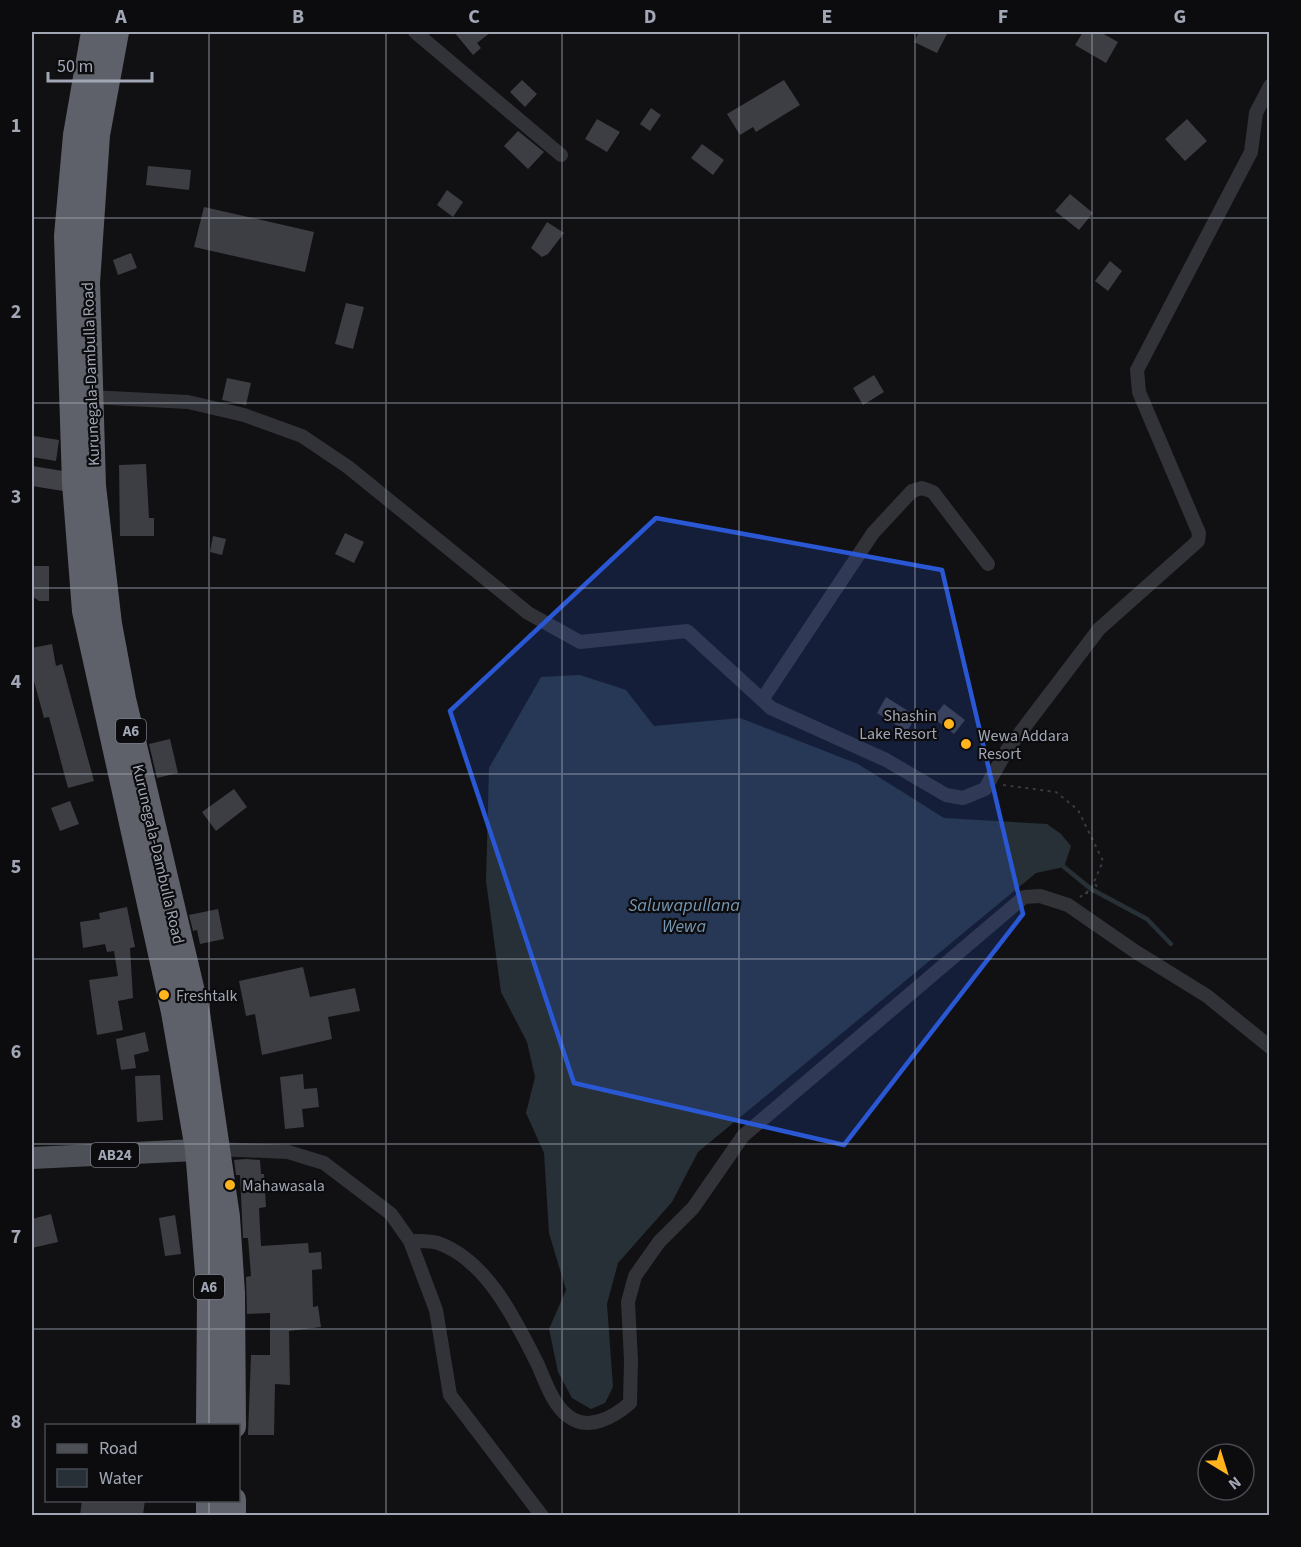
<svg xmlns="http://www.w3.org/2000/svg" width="1301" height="1547" font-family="'Source Sans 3',sans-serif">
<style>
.water{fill:#273037}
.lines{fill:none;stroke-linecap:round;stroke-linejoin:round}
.stream{stroke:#273037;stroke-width:4.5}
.building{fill:#3d3e43}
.path{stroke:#383a3f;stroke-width:2;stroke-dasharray:3 4.5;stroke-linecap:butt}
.street{stroke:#323338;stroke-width:14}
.secondary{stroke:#404248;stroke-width:20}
.primary{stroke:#4e5057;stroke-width:22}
.highway{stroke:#5e6169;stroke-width:26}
.marked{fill:#2a57d4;fill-opacity:0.2;stroke:#2a57d4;stroke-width:4.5;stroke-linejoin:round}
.grid{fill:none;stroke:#a1a7b5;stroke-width:1.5;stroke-opacity:0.55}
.poi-dot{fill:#ffb41d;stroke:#0c0c0e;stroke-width:2}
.labels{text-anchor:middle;stroke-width:4.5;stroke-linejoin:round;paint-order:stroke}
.shield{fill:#0c0c0e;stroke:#747883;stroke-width:1.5}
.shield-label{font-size:15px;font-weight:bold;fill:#a1a7b5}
.street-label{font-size:16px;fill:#a1a7b5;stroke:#0c0c0e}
.poi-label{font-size:16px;fill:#a1a7b5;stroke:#0c0c0e;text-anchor:start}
.water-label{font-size:18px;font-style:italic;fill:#7596b3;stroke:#0c0c0e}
.neatline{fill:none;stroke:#a1a7b5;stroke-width:2}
.grid-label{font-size:20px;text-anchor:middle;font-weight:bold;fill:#a1a7b5}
</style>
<rect width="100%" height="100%" fill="#111113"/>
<path class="water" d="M 580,675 L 626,690 L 654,726 L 740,718 L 858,764 L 944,818 L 1047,824 L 1061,834 L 1071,846 L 1064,867 L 1036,873 L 698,1152 L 672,1202 L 618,1263 L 607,1304 L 613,1387 L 605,1403 L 591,1409 L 572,1398 L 558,1372 L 549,1329 L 566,1290 L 549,1233 L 544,1153 L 526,1113 L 535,1077 L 527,1042 L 501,992 L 486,881 L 489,768 L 541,677 Z"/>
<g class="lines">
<path class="stream" d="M 1064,867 L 1091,889 L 1147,919 L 1171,944"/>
</g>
<path class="building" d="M 454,32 L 491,32 L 477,43 L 481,48 L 473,55 Z
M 919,32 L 948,32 L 937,53 L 914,42 Z
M 1083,32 L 1100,32 L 1118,42 L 1106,63 L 1075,45 Z
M 522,80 L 537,94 L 525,107 L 510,92 Z
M 784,80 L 800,105 L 756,132 L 753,127 L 740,135 L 727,114 Z
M 651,108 L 661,115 L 650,131 L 640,124 Z
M 597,119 L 620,132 L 607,152 L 585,139 Z
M 1187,119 L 1207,141 L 1185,161 L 1165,139 Z
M 518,131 L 544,152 L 528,169 L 504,146 Z
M 702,144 L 724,160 L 713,175 L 691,158 Z
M 148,166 L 191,170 L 189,190 L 146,185 Z
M 447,190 L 463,202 L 453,217 L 437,205 Z
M 1070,194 L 1093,213 L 1079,230 L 1055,211 Z
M 204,207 L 314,232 L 305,272 L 194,247 Z
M 547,222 L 564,233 L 548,254 L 542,257 L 531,248 Z
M 131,253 L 137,268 L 118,275 L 113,260 Z
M 1110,261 L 1122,271 L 1108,291 L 1095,281 Z
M 346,303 L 364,307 L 353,349 L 335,344 Z
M 874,375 L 884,392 L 863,405 L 853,388 Z
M 227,378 L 251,383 L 246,405 L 222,400 Z
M 34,436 L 59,440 L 56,461 L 32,457 Z
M 146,464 L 149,518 L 154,518 L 154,536 L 120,536 L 119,465 Z
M 345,533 L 364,542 L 354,563 L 335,554 Z
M 213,536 L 226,539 L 222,555 L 210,552 Z
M 32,566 L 49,566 L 49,601 L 39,601 L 32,596 Z
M 52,644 L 56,666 L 62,664 L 94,781 L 68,788 L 49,717 L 44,718 L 32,674 L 32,648 Z
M 886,697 L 916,716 L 907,732 L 877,713 Z
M 944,704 L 965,720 L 954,734 L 933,718 Z
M 170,739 L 178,773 L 157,778 L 149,744 Z
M 234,789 L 247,807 L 216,831 L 202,812 Z
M 70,801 L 79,824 L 60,831 L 51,808 Z
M 127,907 L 135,947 L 130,948 L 133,998 L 118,1001 L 123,1030 L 97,1035 L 89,980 L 118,976 L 114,951 L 107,952 L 105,944 L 83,948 L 80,922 L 100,919 L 99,913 Z
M 218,909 L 224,939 L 200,944 L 197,930 L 193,931 L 189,915 Z
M 303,967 L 310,997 L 355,988 L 360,1011 L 328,1017 L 332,1039 L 262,1055 L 255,1014 L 246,1016 L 239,981 Z
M 145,1032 L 149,1051 L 134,1055 L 136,1068 L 121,1070 L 116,1039 Z
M 303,1074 L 304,1089 L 317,1088 L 319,1107 L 302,1109 L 304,1127 L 285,1129 L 280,1077 Z
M 160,1075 L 163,1120 L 137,1122 L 135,1076 Z
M 246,1159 L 260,1160 L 261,1174 L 264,1174 L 266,1207 L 259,1208 L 261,1246 L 308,1243 L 309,1253 L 321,1252 L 322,1269 L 312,1270 L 313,1307 L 318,1306 L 321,1327 L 289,1331 L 290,1385 L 275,1384 L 274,1435 L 248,1435 L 251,1355 L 270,1355 L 270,1313 L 247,1314 L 246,1277 L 251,1276 L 248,1238 L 243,1238 L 240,1175 L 236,1175 L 234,1160 Z
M 51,1214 L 58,1242 L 32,1248 L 32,1219 Z
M 175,1215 L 181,1254 L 165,1256 L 159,1218 Z
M 82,1500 L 145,1500 L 143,1515 L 80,1515 Z"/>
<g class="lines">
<path class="path" d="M 1003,785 L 1056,792 L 1078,810 L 1103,861 L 1091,889 L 1080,897
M 1085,893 L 1092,893 L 1097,887 L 1094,882"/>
<path class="street" d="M 415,32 L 561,155
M 90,397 L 188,402 L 244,415 L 302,436 L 348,467 L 528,613 L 580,642 L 687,631 L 771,708 L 886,760 L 946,795 L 963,798 L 985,789 L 1007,750 L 1099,629 L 1198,541 L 1199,533 L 1139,392 L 1137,370 L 1251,152 L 1256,113 L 1270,86
M 762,700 L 873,533 L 912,491 L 922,488 L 933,492 L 988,564
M 217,1149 L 288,1152 L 324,1163 L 391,1214 L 410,1241 L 436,1310 L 450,1395 L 542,1516
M 410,1241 C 419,1241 430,1240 438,1243 C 487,1260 516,1321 538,1365 C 545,1381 553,1405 568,1416 C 588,1432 614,1417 630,1403 L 631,1360 L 628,1302 L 635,1276 L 659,1242 L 693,1208 L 743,1136 L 1024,897 L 1040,896 L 1068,905 L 1136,952 L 1207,996 L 1270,1047"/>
<path class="secondary" d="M 32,476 L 88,485"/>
<path class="primary" d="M 32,1158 L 216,1149"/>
<path class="highway" d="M 94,32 L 76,135 L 67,236 L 75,483 L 85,611 L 174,1012 L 198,1149 L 210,1298 L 209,1426
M 116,32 L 97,135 L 87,283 L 93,486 L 109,624 L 123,699 L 197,1013 L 227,1217 L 232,1293 L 233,1426
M 209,1516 L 209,1500
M 233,1516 L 233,1500"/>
</g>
<path class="marked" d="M 656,518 L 942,570 L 1023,914 L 844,1145 L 574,1083 L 450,711 Z"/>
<path class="grid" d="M 209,32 L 209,1426M 386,32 L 386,1516M 562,32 L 562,1516M 739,32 L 739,1516M 915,32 L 915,1516M 1092,32 L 1092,1516M 32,218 L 1270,218M 32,403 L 1270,403M 32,588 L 1270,588M 32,774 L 1270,774M 32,959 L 1270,959M 32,1144 L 1270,1144M 32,1329 L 1270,1329M 209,1500 L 209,1516"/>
<g class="poi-dot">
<circle cx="949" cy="724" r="6"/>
<circle cx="966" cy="744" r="6"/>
<circle cx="164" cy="995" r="6"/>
<circle cx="230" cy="1185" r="6"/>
</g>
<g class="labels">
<g class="shield">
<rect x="116" y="719" width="30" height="24" rx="4.5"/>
<rect x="91" y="1143" width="48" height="24" rx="4.5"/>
<rect x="194" y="1275" width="30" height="24" rx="4.5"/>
</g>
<g class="shield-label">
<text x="131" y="736">A6</text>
<text x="115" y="1160">AB24</text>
<text x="209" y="1292">A6</text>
</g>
<g class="street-label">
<text transform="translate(90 374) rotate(-92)" y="6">Kurunegala-Dambulla Road</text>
<text transform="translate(159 854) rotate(77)" y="6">Kurunegala-Dambulla Road</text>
</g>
<g class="poi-label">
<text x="937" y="721" text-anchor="end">Shashin<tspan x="937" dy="18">Lake Resort</tspan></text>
<text x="978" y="741">Wewa Addara<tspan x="978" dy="18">Resort</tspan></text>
<text x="176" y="1001">Freshtalk</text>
<text x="242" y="1191">Mahawasala</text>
</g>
<g class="water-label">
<text x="684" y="911">Saluwapullana<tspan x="684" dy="21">Wewa</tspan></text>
</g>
</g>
<rect width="1301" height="1547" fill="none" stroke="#0c0c0e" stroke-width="66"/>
<rect x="45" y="1424" width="195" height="78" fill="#0c0c0e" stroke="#484a51" stroke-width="1.5"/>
<rect x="57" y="1444" width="30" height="9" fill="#4e5057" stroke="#484a51" stroke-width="1.5"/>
<text x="99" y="1454" font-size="18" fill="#a1a7b5">Road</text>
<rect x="57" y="1469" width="30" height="18" fill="#273037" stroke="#484a51" stroke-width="1.5"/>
<text x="99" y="1484" font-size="18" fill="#a1a7b5">Water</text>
<g transform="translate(1226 1472) rotate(142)"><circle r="28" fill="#0c0c0e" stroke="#484a51" stroke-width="1.5"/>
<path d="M0-4.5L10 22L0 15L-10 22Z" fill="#ffb41d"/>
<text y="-9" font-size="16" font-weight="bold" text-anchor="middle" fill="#a1a7b5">N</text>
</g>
<path d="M48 72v9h104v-9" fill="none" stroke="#a1a7b5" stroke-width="3"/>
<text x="57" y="72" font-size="18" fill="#a1a7b5" stroke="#0c0c0e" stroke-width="4.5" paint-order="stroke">50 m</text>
<rect x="33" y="33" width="1235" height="1481" class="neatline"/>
<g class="grid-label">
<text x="121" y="23">A</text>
<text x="298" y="23">B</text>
<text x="474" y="23">C</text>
<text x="650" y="23">D</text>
<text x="827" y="23">E</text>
<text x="1003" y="23">F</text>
<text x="1180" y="23">G</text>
<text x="16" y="132">1</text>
<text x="16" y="318">2</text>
<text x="16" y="503">3</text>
<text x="16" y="688">4</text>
<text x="16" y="873">5</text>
<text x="16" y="1058">6</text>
<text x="16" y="1243">7</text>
<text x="16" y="1428">8</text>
</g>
</svg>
